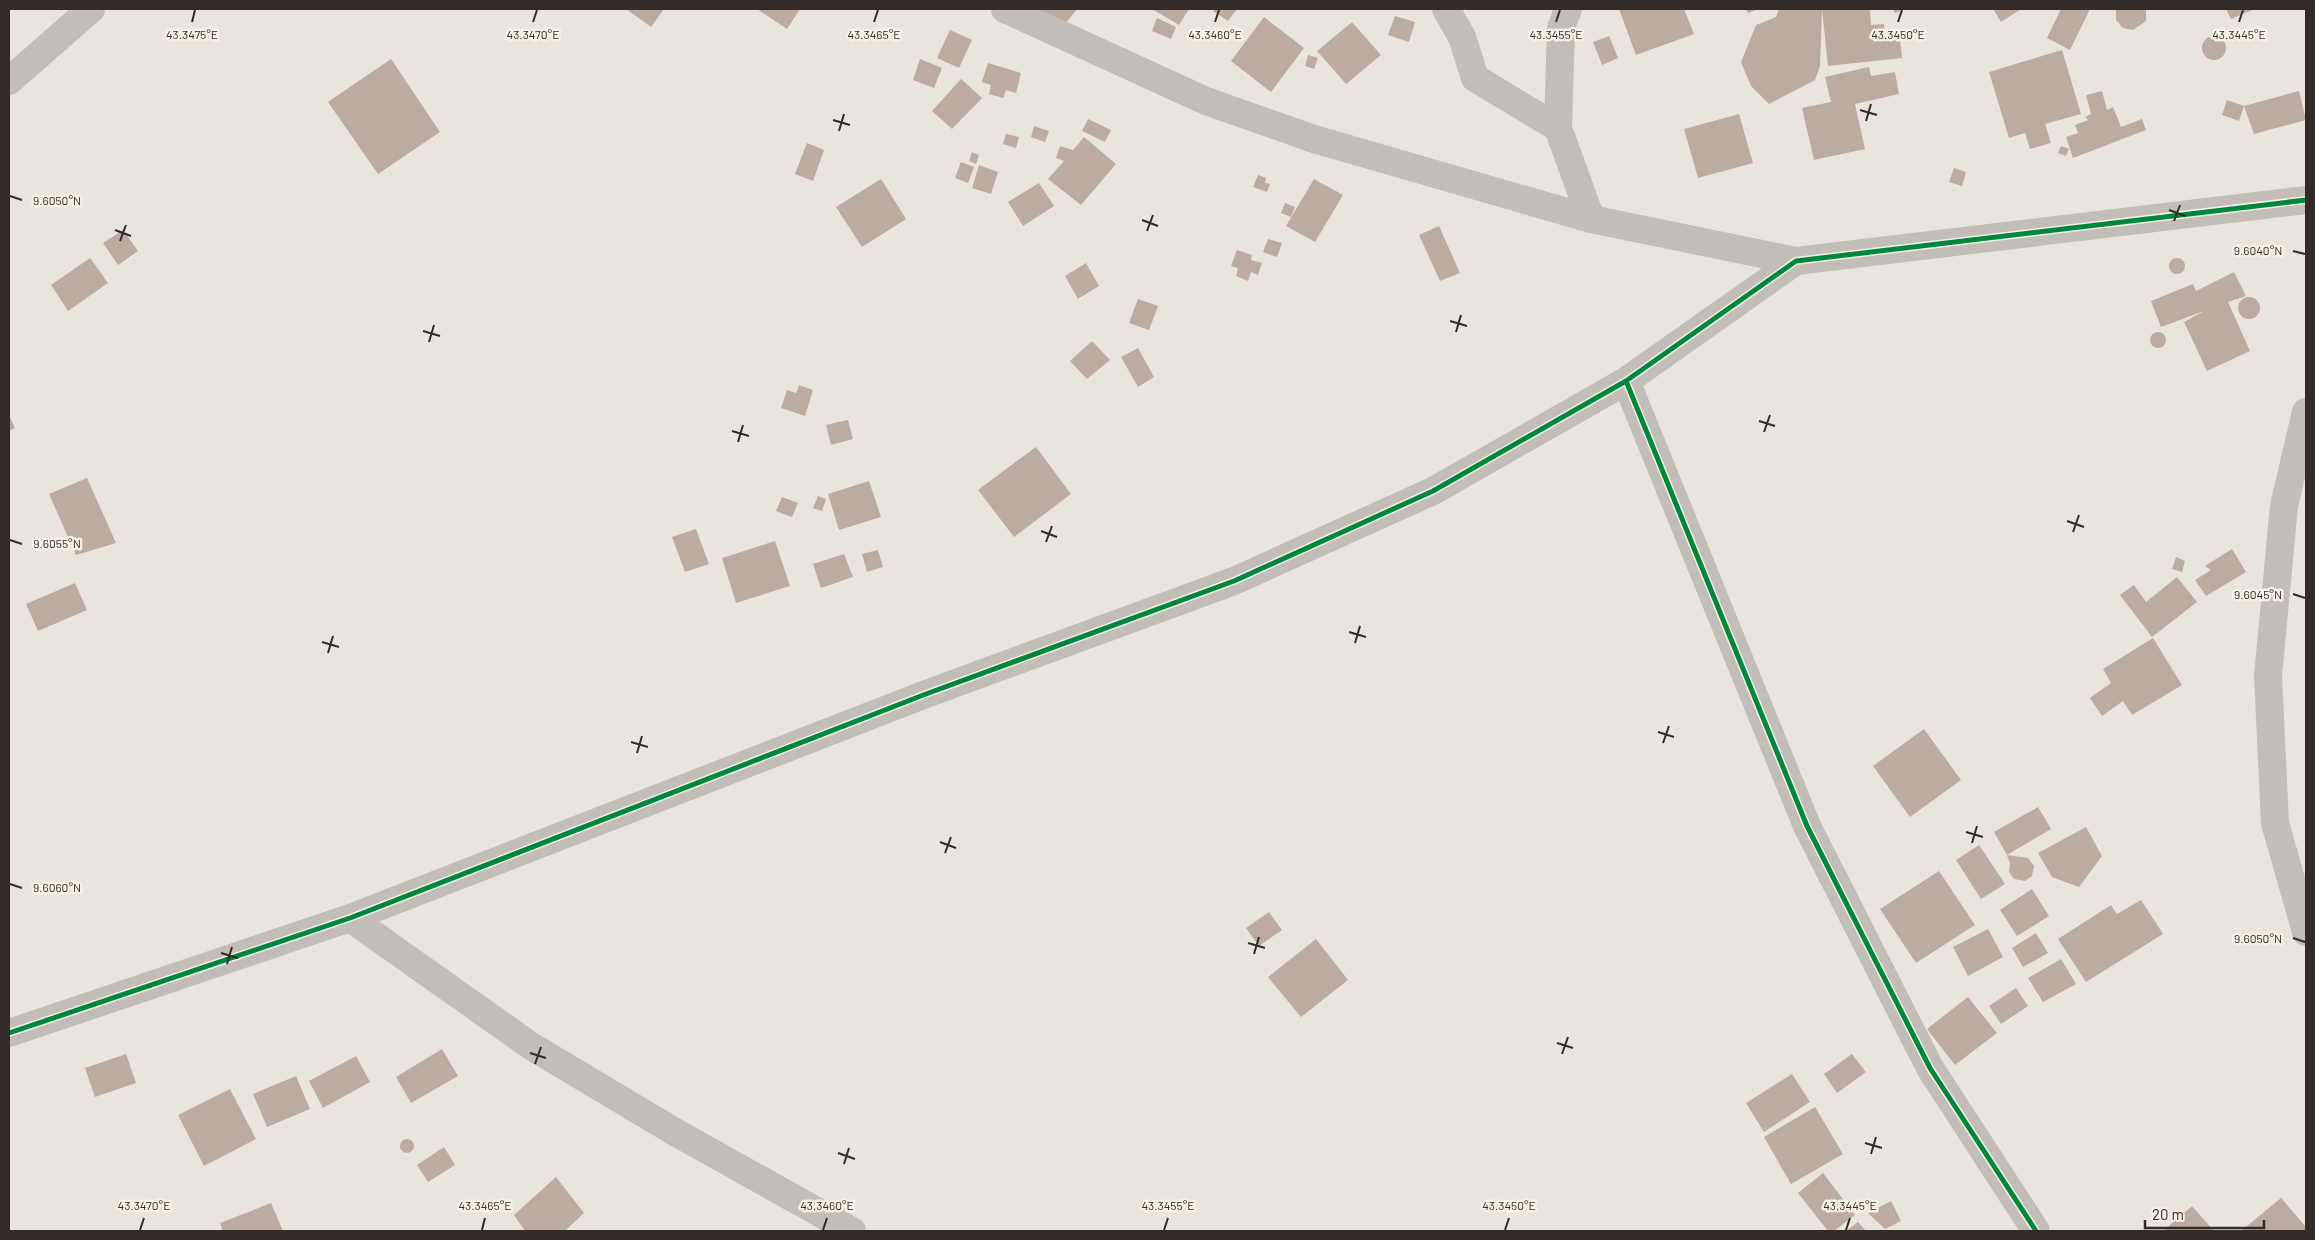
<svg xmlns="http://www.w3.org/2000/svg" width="2315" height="1240" font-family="Barlow,sans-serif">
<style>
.building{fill:#bbaba0}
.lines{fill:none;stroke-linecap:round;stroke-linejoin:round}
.street{stroke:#c2bdb7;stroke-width:28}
.cycleway-casing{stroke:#f7f0e4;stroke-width:8}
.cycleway{stroke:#00873e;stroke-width:5}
.ticks{fill:none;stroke:#322b26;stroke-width:2}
.ticks-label{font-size:12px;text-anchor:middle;fill:#322b26;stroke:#f7f0e4;stroke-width:5;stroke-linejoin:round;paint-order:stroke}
</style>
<rect width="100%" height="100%" fill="#e9e5dd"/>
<path class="building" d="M 626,9 L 664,9 L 651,27 Z
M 757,9 L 800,9 L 787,29 Z
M 1035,9 L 1077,9 L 1062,28 Z
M 1152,9 L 1189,9 L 1179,25 Z
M 1215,9 L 1237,9 L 1228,21 L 1213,11 Z
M 1619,9 L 1684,9 L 1694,34 L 1636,55 Z
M 1746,9 L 1759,9 L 1748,13 Z
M 1779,9 L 1822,9 L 1820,66 L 1815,80 L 1769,104 L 1751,86 L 1741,62 L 1756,25 L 1776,17 Z
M 1822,9 L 1870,9 L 1871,25 L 1884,24 L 1886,41 L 1900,40 L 1902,58 L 1828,66 Z
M 1893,9 L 1906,9 L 1895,13 Z
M 1993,9 L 2021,9 L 2001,22 Z
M 2061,9 L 2090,9 L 2070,50 L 2047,38 Z
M 2116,9 L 2146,9 L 2146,21 L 2133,30 L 2123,28 L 2116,20 Z
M 2226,9 L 2255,9 L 2231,19 Z
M 1395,16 L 1415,22 L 1409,42 L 1388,35 Z
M 1264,17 L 1304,48 L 1271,92 L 1231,61 Z
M 1157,18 L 1176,27 L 1171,39 L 1152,31 Z
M 1352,22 L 1381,55 L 1346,84 L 1317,51 Z
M 950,30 L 972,40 L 959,68 L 937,58 Z
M 1609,36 L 1618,58 L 1602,65 L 1593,42 Z
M2202 48a12 12 0 1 1 24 0a12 12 0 1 1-24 0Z
M 2062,50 L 2081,114 L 2045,124 L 2051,143 L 2030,149 L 2025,133 L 2009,138 L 1989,72 Z
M 1308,55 L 1318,58 L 1314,69 L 1305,66 Z
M 391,59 L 440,132 L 378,174 L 328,102 Z
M 920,59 L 942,68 L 934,88 L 913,80 Z
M 988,63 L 1021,73 L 1016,93 L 1006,90 L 1003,98 L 989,94 L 991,85 L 982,82 Z
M 1869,67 L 1871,76 L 1895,72 L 1899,94 L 1855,104 L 1865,149 L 1814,160 L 1802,108 L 1831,102 L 1825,77 Z
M 961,79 L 982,98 L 952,129 L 932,111 Z
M 2102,91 L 2107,110 L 2113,107 L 2121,127 L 2142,119 L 2146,130 L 2073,158 L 2066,137 L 2078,133 L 2075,125 L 2088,120 L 2085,117 L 2091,114 L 2086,95 Z
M 2299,91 L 2306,120 L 2254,134 L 2244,106 L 2239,121 L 2222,115 L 2227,100 L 2244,106 Z
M 1739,114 L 1753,163 L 1698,178 L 1684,129 Z
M 1088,119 L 1111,130 L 1105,142 L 1082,131 Z
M 1034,126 L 1049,131 L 1045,142 L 1031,137 Z
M 1006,134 L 1019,137 L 1016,148 L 1003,144 Z
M 1084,137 L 1116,164 L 1081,205 L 1048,179 L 1064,161 L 1056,158 L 1060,146 L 1073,150 Z
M 807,143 L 824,150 L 813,181 L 795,174 Z
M 2061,146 L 2069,149 L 2066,156 L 2058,153 Z
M 972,152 L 979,155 L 976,164 L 969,161 Z
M 961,162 L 974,167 L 968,183 L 955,178 Z
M 979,165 L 998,172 L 991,194 L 972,188 Z
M 1954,168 L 1966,172 L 1962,186 L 1949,182 Z
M 1258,175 L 1266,178 L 1265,183 L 1270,184 L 1267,192 L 1253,187 Z
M 881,179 L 906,219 L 862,247 L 836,207 Z
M 1314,179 L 1343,195 L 1315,242 L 1286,226 Z
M 1039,183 L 1054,206 L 1023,226 L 1008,202 Z
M 1285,203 L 1295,207 L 1291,217 L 1281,213 Z
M 1439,226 L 1460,273 L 1440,281 L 1419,235 Z
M 123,230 L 138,251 L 118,265 L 103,243 Z
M 1268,239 L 1282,243 L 1277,257 L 1263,252 Z
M 1237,250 L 1252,255 L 1251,260 L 1262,263 L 1258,275 L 1251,272 L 1248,281 L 1236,276 L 1238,268 L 1231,266 Z
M2169 266a8 8 0 1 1 16 0a8 8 0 1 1-16 0Z
M 90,258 L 108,283 L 68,311 L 51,285 Z
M 1086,263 L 1099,286 L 1078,299 L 1065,276 Z
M 2234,272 L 2246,296 L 2228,302 L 2250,351 L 2207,371 L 2184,322 L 2204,311 L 2161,327 L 2151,301 L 2193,284 L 2196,291 Z
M2238 308a11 11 0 1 1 22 0a11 11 0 1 1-22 0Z
M 1138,299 L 1158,306 L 1149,330 L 1129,323 Z
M2150 340a8 8 0 1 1 16 0a8 8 0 1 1-16 0Z
M 1092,341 L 1110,360 L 1087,379 L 1070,361 Z
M 1138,348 L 1154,377 L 1138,387 L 1121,357 Z
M 799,385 L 813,390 L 805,416 L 781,408 L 787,390 L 796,393 Z
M 9,415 L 15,428 L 9,431 Z
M 848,420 L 853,439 L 831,445 L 826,425 Z
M 1036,447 L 1071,494 L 1014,537 L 978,490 Z
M 87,478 L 116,543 L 76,555 L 49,494 Z
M 869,481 L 881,517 L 839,530 L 828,494 Z
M 818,496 L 826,499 L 822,511 L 813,508 Z
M 782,497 L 798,503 L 792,517 L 776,511 Z
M 696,529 L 709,564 L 685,572 L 672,537 Z
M 775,541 L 790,586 L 736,603 L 722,558 Z
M 2232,549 L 2246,572 L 2206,596 L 2195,580 L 2211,570 L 2205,566 Z
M 878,550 L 883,567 L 867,572 L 862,554 Z
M 844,554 L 853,577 L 821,588 L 813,564 Z
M 2176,557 L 2185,561 L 2182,572 L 2172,569 Z
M 2177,577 L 2197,602 L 2152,637 L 2120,595 L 2134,585 L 2146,602 Z
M 75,583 L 87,610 L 38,631 L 26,604 Z
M 2153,638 L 2182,685 L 2132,715 L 2123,701 L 2102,716 L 2090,698 L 2111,683 L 2103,669 Z
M 1924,729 L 1961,780 L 1910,817 L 1873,766 Z
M 2038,807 L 2051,829 L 2007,855 L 1994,832 Z
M 2086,827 L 2102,856 L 2079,887 L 2052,877 L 2038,853 Z
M 1979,845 L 2005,884 L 1981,899 L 1956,860 Z
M 2007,855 L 2028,858 L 2034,866 L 2032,876 L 2025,881 L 2014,879 L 2009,872 L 2010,864 Z
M 1939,871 L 1975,925 L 1916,963 L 1880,909 Z
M 2032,889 L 2049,916 L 2017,936 L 2000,910 Z
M 2141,900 L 2163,934 L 2086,982 L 2058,939 L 2111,905 L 2117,914 Z
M 1269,912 L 1282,930 L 1259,946 L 1246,928 Z
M 1988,929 L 2003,957 L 1968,976 L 1953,947 Z
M 2036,933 L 2048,953 L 2023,967 L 2012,948 Z
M 1316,939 L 1348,980 L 1301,1017 L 1268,977 Z
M 2061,959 L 2076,984 L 2043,1002 L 2028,978 Z
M 2016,988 L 2028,1006 L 2001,1024 L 1989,1006 Z
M 1968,997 L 1997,1033 L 1955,1065 L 1927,1029 Z
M 442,1049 L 458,1076 L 411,1103 L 396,1077 Z
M 126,1054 L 136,1083 L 95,1097 L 85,1068 Z
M 1852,1054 L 1866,1072 L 1837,1093 L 1824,1074 Z
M 356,1056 L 370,1082 L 323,1108 L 309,1081 Z
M 1792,1074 L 1810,1102 L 1764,1132 L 1746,1103 Z
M 296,1076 L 310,1109 L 267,1127 L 253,1094 Z
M 230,1089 L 256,1139 L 204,1166 L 178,1115 Z
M 1815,1107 L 1843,1154 L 1791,1184 L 1764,1137 Z
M400 1146a7 7 0 1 1 14 0a7 7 0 1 1-14 0Z
M 444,1147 L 455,1165 L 428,1182 L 417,1165 Z
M 1823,1173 L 1855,1215 L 1834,1231 L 1828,1231 L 1798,1193 Z
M 556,1177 L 584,1213 L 565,1231 L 525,1231 L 514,1215 Z
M 2281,1198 L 2306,1227 L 2306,1231 L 2241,1231 Z
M 1891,1201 L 1901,1221 L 1885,1229 L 1868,1213 Z
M 271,1203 L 283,1231 L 223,1231 L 220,1223 Z
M 2192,1206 L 2214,1231 L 2163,1231 Z
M 1858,1222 L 1866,1231 L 1846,1231 Z"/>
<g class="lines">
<path class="street" d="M 1005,9 L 1206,101 L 1314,139 L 1591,219 L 1796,261
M 1446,9 L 1462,37 L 1475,78 L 1558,128 L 1591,219
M 9,81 L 91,9
M 1558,128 L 1561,28 L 1568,9
M 1626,381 L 1807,826 L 1930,1068 L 2036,1231
M 2306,412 L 2284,506 L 2268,676 L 2275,823 L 2306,932
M 350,918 L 531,1046 L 675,1132 L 852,1231
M 9,1033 L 350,918 L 926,694 L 1234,581 L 1433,491 L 1626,381 L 1796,261 L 2306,200"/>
<g class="cycleway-casing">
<path id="cycleway" d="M 1626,381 L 1807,826 L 1930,1068 L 2036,1231
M 9,1033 L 350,918 L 926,694 L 1234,581 L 1433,491 L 1626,381 L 1796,261 L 2306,200"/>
</g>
<use href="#cycleway" class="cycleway"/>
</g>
<path class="ticks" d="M 192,22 L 195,10M 533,22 L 537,10M 874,22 L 878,10M 1215,22 L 1219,10M 1556,22 L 1560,10M 1898,22 L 1902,10M 2239,22 L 2243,10M 1860,110 L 1877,115M 833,120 L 850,125M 1866,121 L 1871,104M 839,131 L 844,114M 10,196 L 22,200M 2169,210 L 2185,216M 1142,220 L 1158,226M 2174,221 L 2180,205M 115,230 L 131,236M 1147,231 L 1153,215M 120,241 L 126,225M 2293,251 L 2305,254M 1450,321 L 1467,326M 423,331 L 440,336M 1456,332 L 1461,315M 429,342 L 434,325M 1759,421 L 1775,426M 732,431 L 749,436M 1764,432 L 1770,415M 738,442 L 743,425M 2067,521 L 2084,527M 1041,531 L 1057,537M 2073,532 L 2079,515M 10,540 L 22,544M 1046,542 L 1052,526M 2293,594 L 2305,598M 1349,632 L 1366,637M 322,642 L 339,647M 1355,643 L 1360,626M 328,653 L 333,636M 1658,732 L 1674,737M 631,742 L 648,747M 1663,743 L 1669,726M 637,753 L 642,736M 1966,832 L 1983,837M 940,842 L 956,848M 1972,843 L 1977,826M 945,853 L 951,837M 10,884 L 22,888M 2293,938 L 2305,942M 1248,943 L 1265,948M 221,953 L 238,958M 1254,954 L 1259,937M 227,964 L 232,947M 1557,1043 L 1573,1048M 530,1053 L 546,1058M 1562,1054 L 1568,1037M 535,1064 L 541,1047M 1865,1143 L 1882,1148M 838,1153 L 855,1159M 1871,1154 L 1876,1137M 844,1164 L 849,1148M 140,1230 L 144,1218M 482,1230 L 485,1218M 823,1230 L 827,1218M 1164,1230 L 1168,1218M 1505,1230 L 1509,1218M 1846,1230 L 1850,1218"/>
<g class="ticks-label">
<text x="192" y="39">43.3475°E</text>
<text x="533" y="39">43.3470°E</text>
<text x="874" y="39">43.3465°E</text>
<text x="1215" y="39">43.3460°E</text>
<text x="1556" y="39">43.3455°E</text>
<text x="1898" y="39">43.3450°E</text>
<text x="2239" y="39">43.3445°E</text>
<text x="57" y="205">9.6050°N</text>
<text x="2258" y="255">9.6040°N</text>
<text x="57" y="548">9.6055°N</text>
<text x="2258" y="599">9.6045°N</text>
<text x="57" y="892">9.6060°N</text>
<text x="2258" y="943">9.6050°N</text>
<text x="144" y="1210">43.3470°E</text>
<text x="485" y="1210">43.3465°E</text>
<text x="827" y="1210">43.3460°E</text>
<text x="1168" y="1210">43.3455°E</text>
<text x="1509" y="1210">43.3450°E</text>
<text x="1850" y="1210">43.3445°E</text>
</g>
<rect width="2315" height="1240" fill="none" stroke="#322b26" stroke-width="20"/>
<path d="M2145 1220v8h119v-8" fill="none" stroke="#322b26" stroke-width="2.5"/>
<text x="2152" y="1220" font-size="15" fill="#322b26" stroke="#f7f0e4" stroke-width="4" paint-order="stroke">20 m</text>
</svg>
